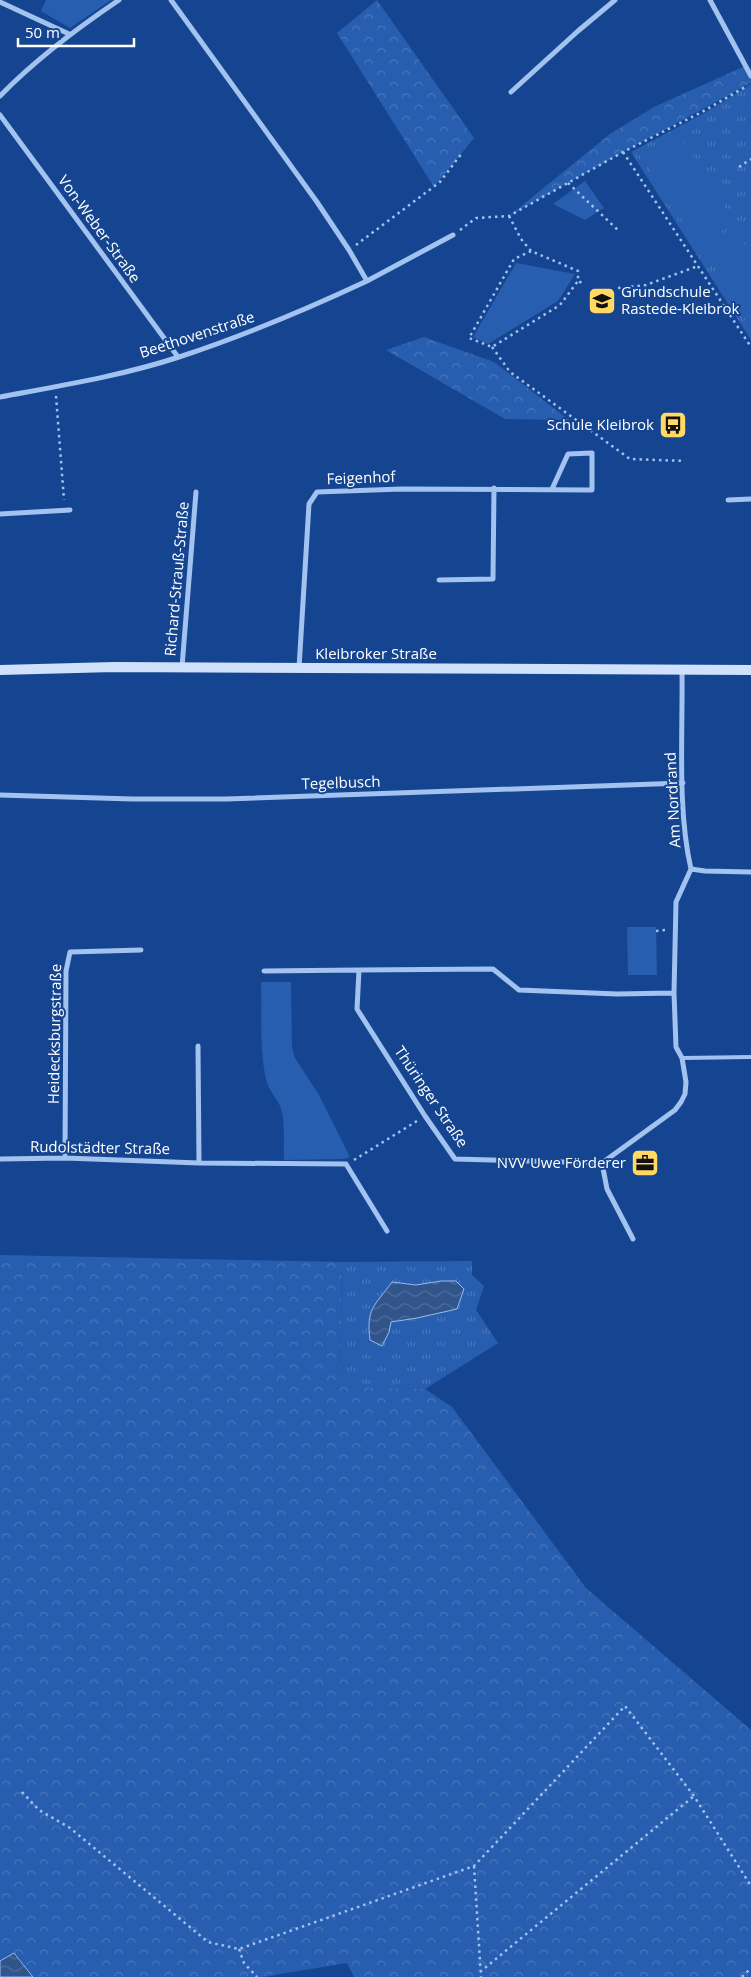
<svg xmlns="http://www.w3.org/2000/svg" width="751" height="1977" font-family="'Open Sans',sans-serif">
<style>
.grass{fill:url(#grass-tufts)}
.forest{fill:url(#forest-crowns)}
.park{fill:#285eaf}
.water{fill:url(#water-waves);stroke:#94bcf3}
.lines{fill:none;stroke-linecap:round;stroke-linejoin:round}
.path{stroke:#a2c2f0;stroke-width:2.5;stroke-dasharray:2.5 4;stroke-linecap:butt}
.lane{stroke:#a2c2f0;stroke-width:4}
.street{stroke:#a2c2f0;stroke-width:5}
.secondary{stroke:#d0e1fb;stroke-width:10}
.labels{text-anchor:middle;stroke-width:4;stroke-linejoin:round;paint-order:stroke}
.street-label{font-size:15px;fill:#fff;stroke:#154590}
.poi-label{font-size:15px;fill:#fff;stroke:#154590;text-anchor:end}
</style>
<defs>
<pattern id="grass-tufts" width="24" height="20" patternUnits="userSpaceOnUse" patternTransform="scale(1.25)"><rect width="24" height="20" fill="#285eaf"/><path d="M3 7l-1-3M5 7V3M7 7l1-3M15 17l-1-3M17 17v-4M19 17l1-3" fill="none" stroke="#4876bb"/></pattern>
<pattern id="forest-crowns" width="20" height="18" patternUnits="userSpaceOnUse" patternTransform="scale(1.25)"><rect width="20" height="18" fill="#285eaf"/><path d="M2 6a3 3 0 1 1 6 0M12 15a3 3 0 1 1 6 0" fill="none" stroke="#4876bb"/></pattern>
<pattern id="water-waves" width="16" height="10" patternUnits="userSpaceOnUse" patternTransform="scale(1.25)"><rect width="16" height="10" fill="#31548b"/><path d="M0 5q4-4 8 0t8 0" fill="none" stroke="#506e9c"/></pattern>
</defs>
<rect width="100%" height="100%" fill="#154590"/>
<path class="grass" d="M 751,84 L 751,340 L 631,152 L 701,115 Z
M 472,1261 L 472,1275 L 484,1286 L 476,1310 L 498,1343 L 425,1389 L 340,1388 L 342,1262 Z"/>
<path class="forest" d="M 377,0 L 474,138 L 434,187 L 337,33 Z
M 745,66 L 751,76 L 751,83 L 623,152 L 509,216 L 610,134 L 654,107 Z
M 424,337 L 494,362 L 569,420 L 505,419 L 386,350 Z
M 0,1255 L 342,1262 L 340,1387 L 425,1389 L 452,1407 L 586,1588 L 751,1730 L 751,1977 L 354,1977 L 347,1963 L 262,1977 L 33,1977 L 15,1953 L 0,1961 Z"/>
<path class="park" d="M 46,0 L 111,0 L 70,28 L 41,11 Z
M 681,138 L 731,217 L 695,240 L 645,161 Z
M 585,181 L 604,208 L 585,220 L 553,204 Z
M 733,227 L 748,249 L 717,270 L 702,247 Z
M 751,254 L 751,328 L 717,276 Z
M 516,263 L 575,274 L 558,301 L 488,344 L 473,337 Z
M 627,927 L 656,927 L 657,975 L 628,975 Z
M 261,982 L 291,982 L 292,1048 L 295,1058 L 319,1095 L 350,1157 L 344,1159 L 284,1160 C 283,1145 286,1120 280,1106 C 276,1097 268,1090 266,1079 C 259,1048 262,1013 261,982 Z"/>
<path class="water" d="M 441,1281 L 456,1281 L 464,1289 L 457,1309 L 417,1318 L 391,1322 L 389,1332 L 382,1346 L 370,1340 C 366,1308 374,1307 392,1282 L 416,1285 Z
M 14,1953 L 33,1977 L 0,1977 L 0,1961 Z"/>
<g class="lines">
<path class="path" d="M 623,152 L 751,347
M 739,167 L 751,159
M 568,183 L 619,231
M 509,216 L 521,239 L 531,251 L 578,271 L 578,281 L 582,283
M 460,230 L 476,218 L 509,216 L 623,152 L 700,113 L 747,86
M 356,245 L 440,182 L 462,153
M 531,251 L 514,259 L 469,338 L 492,347 L 560,305 L 578,281
M 618,288 L 646,285 L 698,266
M 492,347 L 510,372 L 630,459 L 685,461
M 56,396 L 64,500
M 656,931 L 666,930
M 354,1160 L 417,1121
M 22,1792 L 39,1810 L 70,1828 L 208,1942 L 239,1949 L 474,1866 L 625,1706 L 694,1796 L 751,1886
M 474,1866 L 481,1977
M 239,1949 L 244,1963 L 257,1977
M 480,1972 L 694,1796
M 742,1977 L 751,1968"/>
<path class="lane" d="M 682,1058 L 751,1057"/>
<path class="street" d="M 710,0 L 751,76
M 0,2 L 69,34
M 511,92 L 578,31 L 615,0
M 0,96 C 36,59 76,29 119,0
M 0,115 L 178,357
M 367,281 L 453,235
M 0,397 C 59,386 121,376 179,357 C 243,336 305,310 367,281 L 349,250 L 317,202 L 171,0
M 728,500 L 751,499
M 0,514 L 70,510
M 439,580 L 493,579 L 494,488
M 182,667 L 196,492
M 299,668 L 309,504 L 317,492 L 402,489 L 592,490 L 592,453 L 568,454 L 552,489
M 682,670 C 683,733 677,809 691,869
M 0,795 L 132,799 L 226,799 L 683,783
M 691,869 L 705,871 L 751,872
M 264,971 L 359,970
M 674,993 L 617,994 L 519,990 L 493,969 L 359,970 L 357,1009 L 425,1116 L 455,1159 L 602,1163 L 675,1110 L 681,1102 L 685,1094 L 686,1082 L 682,1058 L 676,1047 L 674,993 L 676,902 L 691,869
M 198,1046 L 199,1163
M 65,1158 L 66,971 L 70,952 L 141,950
M 0,1159 L 65,1158 L 199,1163 L 346,1164 L 387,1231
M 602,1163 L 607,1189 L 633,1239"/>
<path class="secondary" d="M 0,670 L 114,667 L 751,670"/>
</g>
<defs>
<g id="school-square" transform="scale(1.4375)"><rect x="-9" y="-9" width="18" height="18" rx="4" fill="#ffd961" stroke="#154590"/><path d="M0-5L7-2L0 1L-7-2ZM-4 1L0 2.5L4 1V4Q0 6-4 4Z" fill="#111"/></g>
<g id="bus-square" transform="scale(1.4375)"><rect x="-9" y="-9" width="18" height="18" rx="4" fill="#ffd961" stroke="#154590"/><path d="M-5-6H5V4H4V6H2V4H-2V6H-4V4H-5ZM-3.5-4V0h7V-4ZM-3.5 1.2v1.5H-2V1.2ZM2 1.2v1.5H3.5V1.2Z" fill="#111"/></g>
<g id="office-square" transform="scale(1.4375)"><rect x="-9" y="-9" width="18" height="18" rx="4" fill="#ffd961" stroke="#154590"/><path d="M-6-3h4V-5.5h4V-3h4V5H-6ZM-1-4.5V-3h2v-1.5ZM-6 0V1H6V0Z" fill="#111"/></g>
</defs>
<g fill-rule="evenodd">
<use href="#school-square" x="602" y="301"/>
<use href="#bus-square" x="673" y="425"/>
<use href="#office-square" x="645" y="1163"/>
</g>
<g class="labels">
<g class="street-label">
<text transform="translate(99 229) rotate(54)" y="5">Von-Weber-Straße</text>
<text transform="translate(197 335) rotate(-18)" y="5">Beethovenstraße</text>
<text transform="translate(361 478) rotate(-2)" y="5">Feigenhof</text>
<text transform="translate(177 579) rotate(-85)" y="5">Richard-Strauß-Straße</text>
<text x="376" y="659">Kleibroker Straße</text>
<text transform="translate(341 783) rotate(-2)" y="5">Tegelbusch</text>
<text transform="translate(673 800) rotate(-93)" y="5">Am Nordrand</text>
<text transform="translate(55 1034) rotate(-89)" y="5">Heidecksburgstraße</text>
<text transform="translate(431 1097) rotate(56)" y="5">Thüringer Straße</text>
<text transform="translate(100 1148) rotate(1)" y="5">Rudolstädter Straße</text>
</g>
<g class="poi-label">
<text x="621" y="297" text-anchor="start">Grundschule<tspan x="621" dy="17">Rastede-Kleibrok</tspan></text>
<text x="654" y="430">Schule Kleibrok</text>
<text x="626" y="1168">NVV Uwe Förderer</text>
</g>
</g>
<path d="M18 38v8h116v-8" fill="none" stroke="#ffffff" stroke-width="2.5"/>
<text x="25" y="38" font-size="15" fill="#ffffff" stroke="#154590" stroke-width="4" paint-order="stroke">50 m</text>
</svg>
